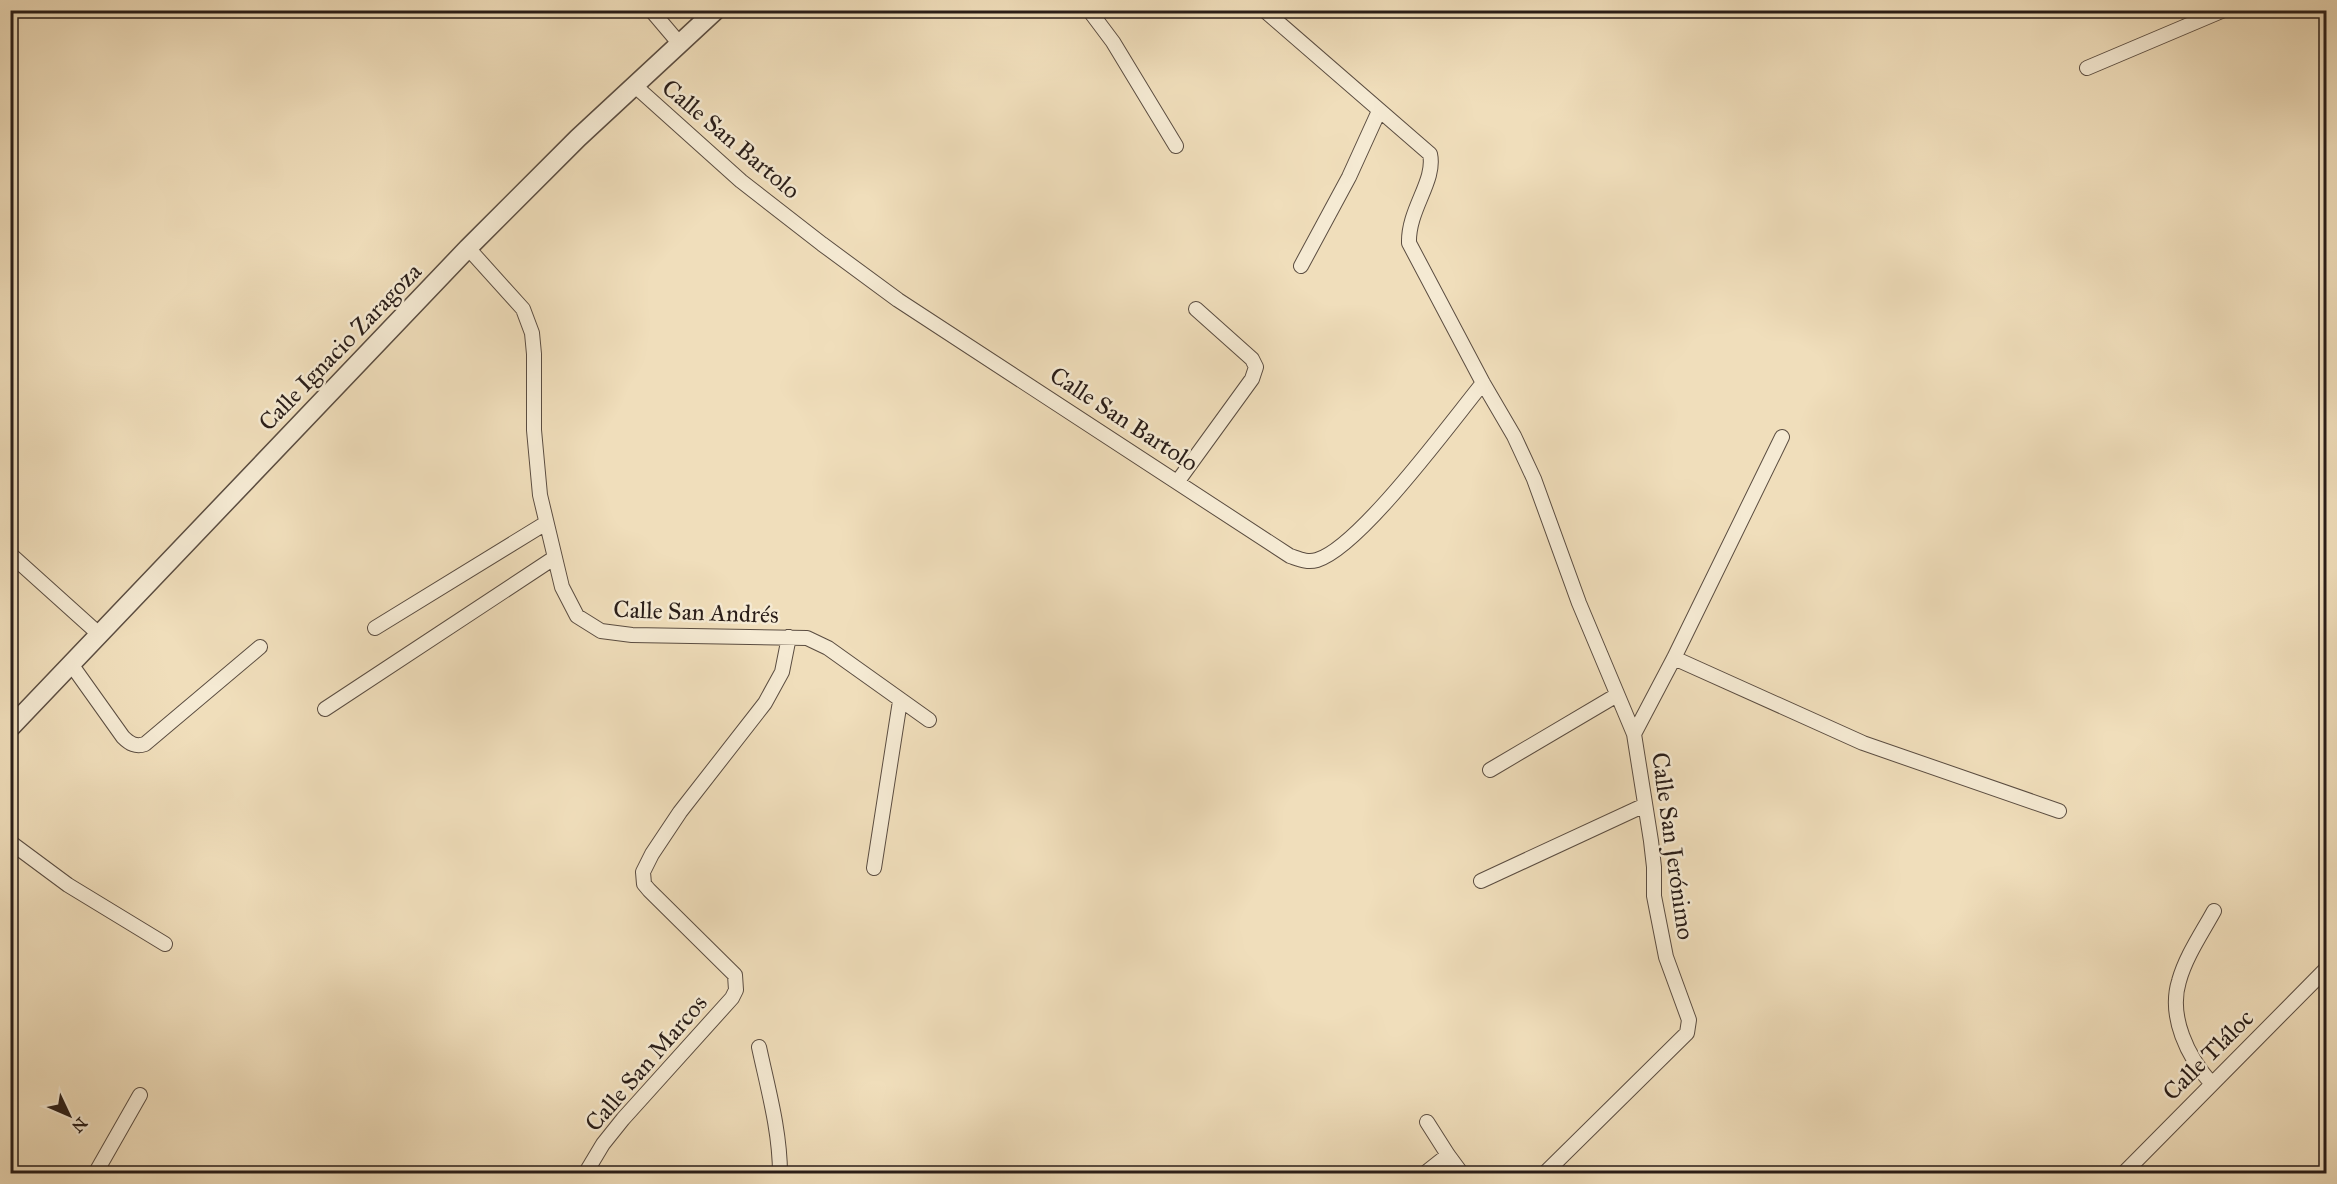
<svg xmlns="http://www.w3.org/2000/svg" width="2337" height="1184" font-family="'IM FELL Great Primer',serif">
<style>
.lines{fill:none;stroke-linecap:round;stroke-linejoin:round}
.minor-casing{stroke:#5b4d41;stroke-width:16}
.tertiary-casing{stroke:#5b4d41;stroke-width:21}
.minor{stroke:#f5ead3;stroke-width:14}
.tertiary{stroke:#f5ead3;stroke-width:18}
.labels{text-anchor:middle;stroke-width:5;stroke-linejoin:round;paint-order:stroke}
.street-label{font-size:24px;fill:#291d18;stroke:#f5ead3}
</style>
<rect width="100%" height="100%" fill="#f0debb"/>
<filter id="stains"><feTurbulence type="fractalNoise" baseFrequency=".00333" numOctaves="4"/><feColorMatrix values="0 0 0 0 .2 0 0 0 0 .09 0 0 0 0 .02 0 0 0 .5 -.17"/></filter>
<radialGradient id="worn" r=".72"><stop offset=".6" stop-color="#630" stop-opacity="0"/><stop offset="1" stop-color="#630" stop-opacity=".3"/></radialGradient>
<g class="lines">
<g class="minor-casing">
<path id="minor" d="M 651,10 L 679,43
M 1089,10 L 1113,42 L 1176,146
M 1264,10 L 1430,154 C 1436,181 1408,209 1409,243 L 1483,383 L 1514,436 L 1534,479 L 1579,603 L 1634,734 L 1651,841 L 1654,867 L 1654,896 L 1666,957 L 1689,1020 L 1687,1033 L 1544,1174
M 2087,68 L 2224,10
M 634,85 L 741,181 L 822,244 L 898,300 L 1290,556 C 1299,559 1307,563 1317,560 C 1360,547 1451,422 1483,383
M 468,248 L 523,309 L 532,333 L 534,354 L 534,430 L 540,495 L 562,587 L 577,616 L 601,631 L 632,635 L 807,638 L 828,648 L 929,720
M 1301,266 L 1349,177 L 1379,111
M 1178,481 L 1252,379 L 1256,367 L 1252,359 L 1196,309
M 10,554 L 100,635
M 375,628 L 546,523
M 1674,658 L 1863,743 L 2059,811
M 71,664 L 123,737 C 130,744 136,747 145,744 L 260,647
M 325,709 L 554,558
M 1634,734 L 1674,658 L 1782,437
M 1490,770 L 1617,695
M 10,842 L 68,885 L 165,944
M 874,868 L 900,701
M 1481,881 L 1645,805
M 759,1047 C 768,1089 780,1131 780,1174
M 2211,1083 C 2188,1057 2168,1017 2179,981 C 2186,956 2202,933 2214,911
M 1427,1122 L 1448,1155 L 1462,1174
M 95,1174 L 140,1095
M 585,1174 L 603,1144 L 623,1119 L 732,998 L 736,990 L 735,975 L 649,890 L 644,884 L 643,872 L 652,854 L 680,812 L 765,703 L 782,672 L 789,637
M 1424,1174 L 1448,1155
M 2123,1174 L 2326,969"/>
</g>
<g class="tertiary-casing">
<path id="tertiary" d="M 10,728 L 468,248 L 578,138 L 716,10"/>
</g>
<use href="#minor" class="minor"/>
<use href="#tertiary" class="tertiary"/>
</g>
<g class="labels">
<g class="street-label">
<text transform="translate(731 139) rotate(40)" y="8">Calle San Bartolo</text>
<text transform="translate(340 347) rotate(-46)" y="8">Calle Ignacio Zaragoza</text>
<text transform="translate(1124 419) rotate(33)" y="8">Calle San Bartolo</text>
<text transform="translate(696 612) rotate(2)" y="8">Calle San Andrés</text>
<text transform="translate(1673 846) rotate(82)" y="8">Calle San Jerónimo</text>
<text transform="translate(2208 1055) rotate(-45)" y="8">Calle Tláloc</text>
<text transform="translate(646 1063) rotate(-49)" y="8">Calle San Marcos</text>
</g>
</g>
<rect width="2337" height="1184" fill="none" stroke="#f0debb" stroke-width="36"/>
<rect x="12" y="12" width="2313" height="1160" fill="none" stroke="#291d18" stroke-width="3"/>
<rect x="18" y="18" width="2301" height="1148" fill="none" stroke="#291d18" stroke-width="1.5"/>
<g transform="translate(69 1115) rotate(134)" stroke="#f5ead3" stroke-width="4.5" paint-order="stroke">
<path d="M0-4.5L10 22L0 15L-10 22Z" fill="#291d18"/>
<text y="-9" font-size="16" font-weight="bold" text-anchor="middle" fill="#291d18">N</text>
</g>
<rect width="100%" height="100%" filter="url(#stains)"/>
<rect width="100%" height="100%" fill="url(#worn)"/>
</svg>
